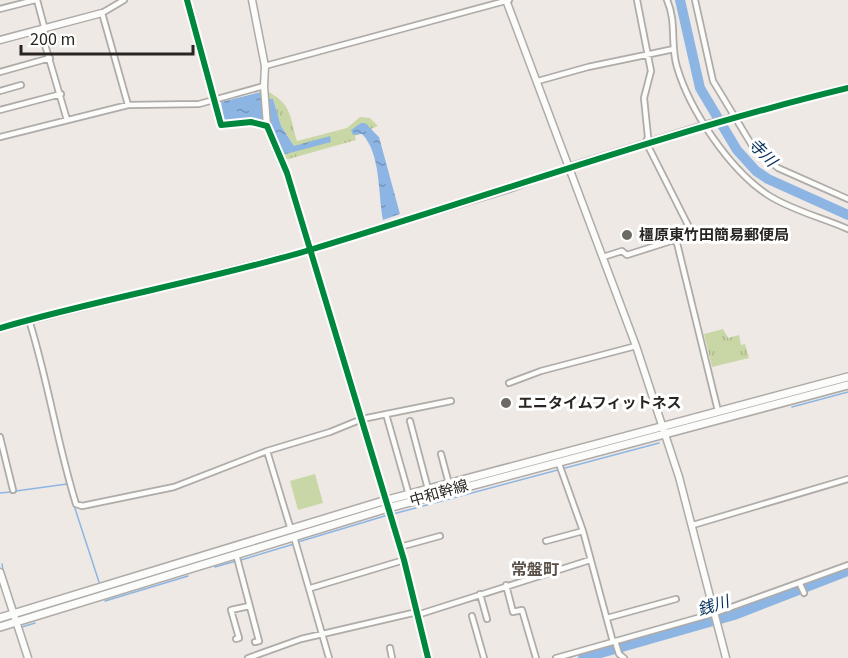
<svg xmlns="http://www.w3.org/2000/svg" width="848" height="658" font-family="'Source Sans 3','Noto Sans JP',sans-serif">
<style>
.park{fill:url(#park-tufts)}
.pitch{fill:#c8d7a5}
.water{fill:url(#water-ripples)}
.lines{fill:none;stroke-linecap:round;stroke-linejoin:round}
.stream{stroke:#8db5e4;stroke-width:1.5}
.river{stroke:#8db5e4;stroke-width:10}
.minor-casing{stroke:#afaba8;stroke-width:8}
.tertiary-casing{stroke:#afaba8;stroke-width:9}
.secondary-casing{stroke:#afaba8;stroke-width:10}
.minor{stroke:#fcfcfb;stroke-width:4.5}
.tertiary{stroke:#fcfcfb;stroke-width:6}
.secondary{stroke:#fcfcfb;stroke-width:7}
.cycleway-casing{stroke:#fff;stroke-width:10}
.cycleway{stroke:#00873e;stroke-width:6}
.poi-dot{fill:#6d6a66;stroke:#fff;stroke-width:2}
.labels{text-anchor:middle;stroke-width:6;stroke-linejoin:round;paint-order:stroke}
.poi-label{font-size:15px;font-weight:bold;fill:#282522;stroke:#fff;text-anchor:start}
.street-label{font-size:15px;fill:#282522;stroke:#fff}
.water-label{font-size:16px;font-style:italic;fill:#05315c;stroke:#fff}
.neighbourhood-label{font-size:16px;font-weight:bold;fill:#585049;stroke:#fff}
</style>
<defs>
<pattern id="park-tufts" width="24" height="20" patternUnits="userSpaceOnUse" patternTransform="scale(1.5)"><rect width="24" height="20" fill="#c8d7a5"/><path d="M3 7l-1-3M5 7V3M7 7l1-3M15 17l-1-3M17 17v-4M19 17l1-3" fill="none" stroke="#acb88e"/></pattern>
<pattern id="water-ripples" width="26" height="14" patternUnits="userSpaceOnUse" patternTransform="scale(1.5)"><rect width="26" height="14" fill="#8db5e4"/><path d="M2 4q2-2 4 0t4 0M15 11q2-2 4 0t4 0" fill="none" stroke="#7393b8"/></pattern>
</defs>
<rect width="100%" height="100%" fill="#eee9e4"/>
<path class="park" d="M 267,91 C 292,105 289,114 297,141 L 347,128 L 360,117 L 370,118 L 378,126 L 355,136 L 356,140 L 285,160 L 282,155 L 294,146 L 281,126 L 273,99 L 266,98 Z
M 723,329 L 728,338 L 739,335 L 741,345 L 745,344 L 749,358 L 712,367 L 704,334 Z"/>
<path class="pitch" d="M 315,474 L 323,503 L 298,510 L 290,481 Z"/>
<path class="water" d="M 261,92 L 263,121 L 251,119 L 225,123 L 221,102 Z
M 266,98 L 273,99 L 281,126 L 294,146 L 330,136 L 331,142 L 282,155 L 269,123 Z
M 361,123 L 365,123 L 379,137 L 400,214 L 383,220 C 378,195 381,153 362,134 L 353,135 L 351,130 Z"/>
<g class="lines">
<path class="stream" d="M 792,407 L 848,392
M 16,491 L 67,484 L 99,582
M 0,493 L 11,492
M 393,514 L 659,443
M 298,542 L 388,515
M 241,560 L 294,544
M 2,564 L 3,570
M 215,567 L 236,561
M 5,576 L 15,607
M 105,601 L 188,576
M 22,627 L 35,623"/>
<path class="river" d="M 680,0 L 700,88 L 737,150 L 756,171 L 768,179 L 848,215
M 583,658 L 734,615 L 848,571"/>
<g class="minor-casing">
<path id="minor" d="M 37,0 L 45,30
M 124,0 L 102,13 L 128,105
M 187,0 L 221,125 L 251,122 L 267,126 L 287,173 L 404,560 L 428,658
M 667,0 C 677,22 670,45 677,67 C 690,111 730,170 768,195 C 791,210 823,218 848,229
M 695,0 L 713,81 L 753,147 L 778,168 L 848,199
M 0,9 L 35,0
M 41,31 L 67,120
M 265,66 L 509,0
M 0,72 L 50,58
M 538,81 L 588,67 L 674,49
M 0,91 L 21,85
M 0,110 L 61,94
M 0,137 L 128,105 L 199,104 L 264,86
M 676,239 L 718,411
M 603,257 L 622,251 L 627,255 L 674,240 L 691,231 L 646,142 L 648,137 L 644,98 L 651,71 L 637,0
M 29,320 C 48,380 57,443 76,504 L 82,506 L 174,487 L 267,451 L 330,432 L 362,419 L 451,401
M 0,328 L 310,250 L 510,189 L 569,167
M 509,383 L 541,371 L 636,346
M 386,414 L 409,495
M 410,421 L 428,489
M 0,437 L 13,490
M 267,451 L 291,530
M 441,454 L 449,484
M 558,461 L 583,531 L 613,642
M 693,525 L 848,479
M 294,537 L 329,658
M 546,541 L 583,531
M 400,547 L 440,536
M 236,554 L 259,641 L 255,642
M 800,584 L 804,593
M 506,585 L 513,612 L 522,610 L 536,658
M 311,588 L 404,560
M 480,594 L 487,619
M 417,615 L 590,560
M 472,616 L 484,658
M 607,618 L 676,599
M 236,639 L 239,638 L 231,610 L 249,606
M 615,641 L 619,654 L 624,658
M 390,648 L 392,658
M 248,658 L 301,639 L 417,612
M 556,658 L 715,613 L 848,565"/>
</g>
<g class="tertiary-casing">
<path id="tertiary" d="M 252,0 L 265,66 L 264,86 L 267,126
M 506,0 L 636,346 L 679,477 L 726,658
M 0,40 L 102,13
M 569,167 L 708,124 L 848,88
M 0,572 L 28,658"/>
</g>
<g class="secondary-casing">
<path id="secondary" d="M 0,618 L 380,502 L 848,377
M 0,627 L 388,508 L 848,385"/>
</g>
<use href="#minor" class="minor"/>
<use href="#tertiary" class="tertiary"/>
<use href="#secondary" class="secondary"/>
<g class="cycleway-casing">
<path id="cycleway" d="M 187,0 L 221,125 L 251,122 L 267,126 L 287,173 L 404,560 L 428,658
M 0,328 C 103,298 210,280 313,249 C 492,195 666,132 848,88"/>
</g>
<use href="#cycleway" class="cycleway"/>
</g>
<g class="poi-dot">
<circle cx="627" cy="235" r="6"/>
<circle cx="506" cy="403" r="6"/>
</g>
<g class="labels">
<g class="poi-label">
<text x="639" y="240">橿原東竹田簡易郵便局</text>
<text x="518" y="408">エニタイムフィットネス</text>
</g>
<g class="street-label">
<text transform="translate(439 493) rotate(-16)" y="5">中和幹線</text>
</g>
<g class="water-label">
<text transform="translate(763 152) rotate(45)" y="6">寺川</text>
<text transform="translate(713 605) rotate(-17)" y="6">銭川</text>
</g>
<g class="neighbourhood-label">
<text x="535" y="575">常盤町</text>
</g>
</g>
<path d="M21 45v9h172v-9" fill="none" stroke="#282522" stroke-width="3"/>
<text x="30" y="45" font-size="18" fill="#282522" stroke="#ffffff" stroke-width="4.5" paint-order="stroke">200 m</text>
</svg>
